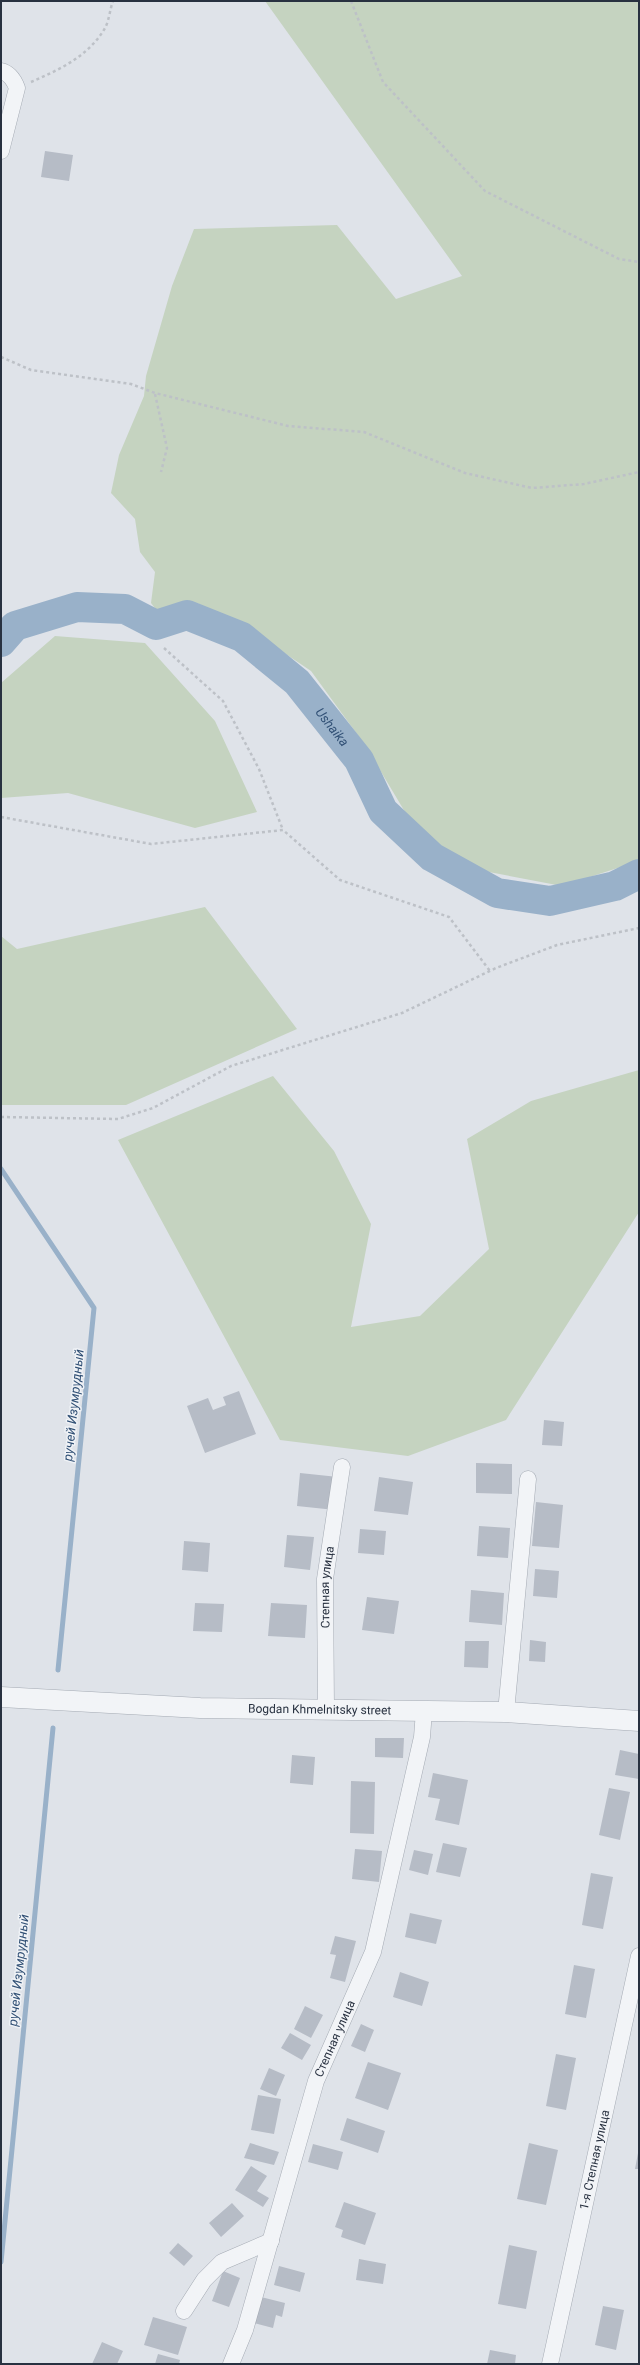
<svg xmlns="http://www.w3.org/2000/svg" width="640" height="2365" font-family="Roboto,sans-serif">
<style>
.green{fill:#c5d3c0}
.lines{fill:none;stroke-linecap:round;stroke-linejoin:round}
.stream{stroke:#99b1c9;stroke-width:5}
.river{stroke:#99b1c9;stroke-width:30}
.building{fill:#b6bcc6}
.minor-casing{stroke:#a4aab3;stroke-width:17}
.tertiary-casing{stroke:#a4aab3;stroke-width:21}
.path{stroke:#bdc1c7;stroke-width:2.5;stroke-dasharray:3 3;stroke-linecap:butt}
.minor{stroke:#f2f4f7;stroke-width:16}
.tertiary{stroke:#f2f4f7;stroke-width:20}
.labels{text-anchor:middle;stroke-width:3;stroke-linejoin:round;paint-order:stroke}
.street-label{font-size:12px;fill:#283140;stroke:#eff2f6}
.water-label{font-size:13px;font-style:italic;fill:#315075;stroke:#eff2f6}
</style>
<rect width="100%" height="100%" fill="#dfe3e9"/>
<path class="green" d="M 265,1 L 639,1 L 639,860 L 633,863 L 562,886 L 489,872 L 452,858 L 414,827 L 365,745 L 311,671 L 246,627 L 197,603 L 161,616 L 151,603 L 155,572 L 140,552 L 135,519 L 111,493 L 119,455 L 144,396 L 146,376 L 172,286 L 194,229 L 337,225 L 396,299 L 462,276 Z
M 55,636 L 145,643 L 215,721 L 257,812 L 195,828 L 68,793 L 1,798 L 1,683 Z
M 205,907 L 297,1029 L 126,1105 L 1,1105 L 1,936 L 17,949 Z
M 639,1070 L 639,1212 L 506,1420 L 408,1456 L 280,1440 L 118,1140 L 273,1076 L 334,1151 L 371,1224 L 351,1327 L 420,1316 L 489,1249 L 467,1139 L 531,1101 Z"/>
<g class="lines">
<path class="stream" d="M 1,1169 L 94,1308 L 58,1670
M 1,2262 L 53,1728"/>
<path class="river" id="s1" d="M 1,642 L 15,626 L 77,607 L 125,609 L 156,625 L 187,615 L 242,637 L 297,682 L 359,760 L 383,811 L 432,857 L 497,893 L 550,901 L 615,886 L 639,874"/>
</g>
<path class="building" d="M 45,151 L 73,155 L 69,181 L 41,177 Z
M 239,1391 L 256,1434 L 205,1453 L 187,1406 L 208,1398 L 213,1410 L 226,1405 L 223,1397 Z
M 544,1420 L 564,1422 L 562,1446 L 542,1445 Z
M 476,1463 L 512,1464 L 512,1494 L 476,1493 Z
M 300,1473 L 338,1477 L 335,1510 L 297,1506 Z
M 379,1477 L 413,1482 L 408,1515 L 374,1511 Z
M 536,1502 L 563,1505 L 559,1548 L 532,1546 Z
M 479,1526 L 510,1528 L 508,1558 L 477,1556 Z
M 360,1529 L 386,1531 L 384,1555 L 358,1553 Z
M 287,1535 L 314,1537 L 310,1570 L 284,1567 Z
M 184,1541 L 210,1543 L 208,1572 L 182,1570 Z
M 535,1569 L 559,1571 L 557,1598 L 533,1596 Z
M 471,1590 L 504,1593 L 502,1625 L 469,1622 Z
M 367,1597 L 399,1601 L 394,1634 L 362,1630 Z
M 195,1603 L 224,1604 L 222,1632 L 193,1631 Z
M 271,1603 L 307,1605 L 305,1638 L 268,1636 Z
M 530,1640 L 546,1642 L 545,1662 L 529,1661 Z
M 465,1641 L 489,1641 L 488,1668 L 464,1667 Z
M 375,1738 L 404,1738 L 403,1758 L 375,1757 Z
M 620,1750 L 639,1754 L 639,1779 L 615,1775 Z
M 292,1755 L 315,1757 L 313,1785 L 290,1783 Z
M 433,1773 L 468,1780 L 459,1825 L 435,1820 L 440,1799 L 428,1797 Z
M 351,1781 L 375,1782 L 374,1834 L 350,1833 Z
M 609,1788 L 630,1792 L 620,1840 L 599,1835 Z
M 443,1843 L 467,1848 L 460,1877 L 436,1872 Z
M 355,1849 L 382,1851 L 379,1882 L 352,1879 Z
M 414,1850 L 433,1854 L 428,1875 L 409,1870 Z
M 591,1873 L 613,1877 L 603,1929 L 582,1925 Z
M 410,1913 L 442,1920 L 436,1944 L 405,1937 Z
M 335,1936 L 356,1941 L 345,1982 L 330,1978 L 336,1955 L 330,1954 Z
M 574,1965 L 595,1969 L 586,2018 L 565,2014 Z
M 400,1972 L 429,1982 L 422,2006 L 393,1997 Z
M 305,2006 L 323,2015 L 311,2038 L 294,2029 Z
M 361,2024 L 374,2030 L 365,2052 L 351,2046 Z
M 290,2033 L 311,2045 L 302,2060 L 281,2048 Z
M 556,2054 L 576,2058 L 566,2110 L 546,2106 Z
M 368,2062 L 401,2073 L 388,2110 L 355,2098 Z
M 269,2068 L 285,2075 L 276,2096 L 260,2089 Z
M 258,2095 L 281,2099 L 274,2134 L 251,2130 Z
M 347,2118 L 385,2131 L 378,2153 L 340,2140 Z
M 250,2143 L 279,2152 L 274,2165 L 244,2158 Z
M 529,2143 L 558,2150 L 546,2205 L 517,2199 Z
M 313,2144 L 343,2152 L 338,2170 L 308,2162 Z
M 638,2153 L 639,2153 L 639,2169 L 635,2169 Z
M 251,2166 L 267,2176 L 257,2191 L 269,2198 L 263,2207 L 235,2190 Z
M 344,2202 L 376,2213 L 365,2245 L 341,2237 L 343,2230 L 335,2227 Z
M 232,2203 L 244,2216 L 221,2237 L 209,2223 Z
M 178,2243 L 193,2256 L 184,2266 L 169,2253 Z
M 509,2245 L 537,2251 L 526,2309 L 498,2304 Z
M 359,2259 L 386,2264 L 383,2284 L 356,2280 Z
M 279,2266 L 305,2273 L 300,2292 L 274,2285 Z
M 223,2271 L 240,2278 L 229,2307 L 212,2301 Z
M 261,2297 L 285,2303 L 282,2317 L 276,2315 L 273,2328 L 254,2323 Z
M 603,2306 L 624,2310 L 616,2350 L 595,2345 Z
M 153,2317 L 187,2327 L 178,2355 L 144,2345 Z
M 102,2342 L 123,2351 L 117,2364 L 92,2364 Z
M 490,2350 L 516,2355 L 515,2364 L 487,2364 Z
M 158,2354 L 180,2360 L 179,2364 L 155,2364 Z"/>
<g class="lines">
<g class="minor-casing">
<g id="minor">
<path d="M 1,71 C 10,73 14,80 17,88 L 1,151"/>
<path id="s2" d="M 326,1709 L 325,1579 L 342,1467"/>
<path d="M 506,1712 L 528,1479"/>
<path d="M 184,2311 L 204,2280 L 222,2262 L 271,2241"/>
<path id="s3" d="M 231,2364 L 245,2330 L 316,2081 L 373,1952 L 422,1737 L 424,1711"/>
<path id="s4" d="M 550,2364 L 639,1956"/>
</g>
</g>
<g class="tertiary-casing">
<g id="tertiary">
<path id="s5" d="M 1,1697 L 200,1708 L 506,1712 L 639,1721"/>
</g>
</g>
<path class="path" d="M 351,1 L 383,82 L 485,191 L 619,259 L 639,262
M 31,82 C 59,70 89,56 105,28 C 109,21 110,9 113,1
M 1,357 L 31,370 L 131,384 L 155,393 L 288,426 L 364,432 L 465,473 L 532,488 L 584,484 L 639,472
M 155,394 L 167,448 L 161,472
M 164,648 L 223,701 L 259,769 L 283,830
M 1,817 L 151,844 L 283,830 L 340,880 L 449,917 L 490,971
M 1,1117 L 118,1119 L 153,1108 L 231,1066 L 402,1013 L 496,968 L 557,945 L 639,928"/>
<use href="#minor" class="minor"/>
<use href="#tertiary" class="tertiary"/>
</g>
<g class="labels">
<g class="street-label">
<text dy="4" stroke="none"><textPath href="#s2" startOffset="122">Степная улица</textPath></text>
<text dy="4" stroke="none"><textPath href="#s5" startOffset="319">Bogdan Khmelnitsky street</textPath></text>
<text dy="4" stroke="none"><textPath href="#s3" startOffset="342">Степная улица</textPath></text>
<text dy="4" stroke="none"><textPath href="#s4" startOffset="209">1-я Степная улица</textPath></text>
</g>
<g class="water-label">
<text dy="5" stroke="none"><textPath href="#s1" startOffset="389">Ushaika</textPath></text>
<text transform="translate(73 1405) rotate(-84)" y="5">ручей Изумрудный</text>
<text transform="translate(18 1970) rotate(-84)" y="5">ручей Изумрудный</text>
</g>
</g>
<rect width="640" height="2365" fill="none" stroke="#283140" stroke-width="4"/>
</svg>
